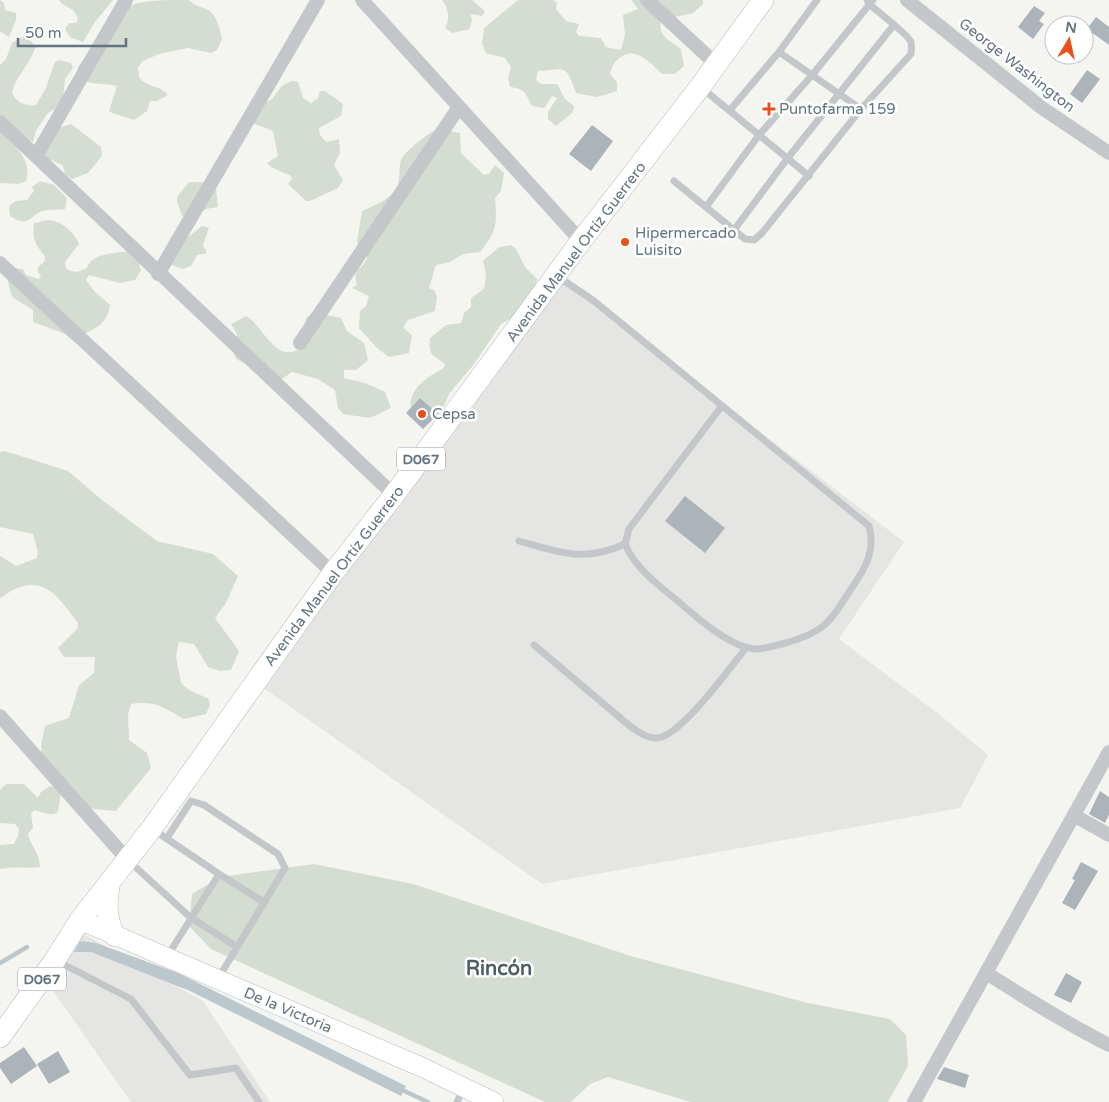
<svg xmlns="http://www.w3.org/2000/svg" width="1109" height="1102" font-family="'Varela Round',sans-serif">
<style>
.built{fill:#e5e6e4}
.green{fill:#d5dcd1}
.water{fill:#bcc7cc}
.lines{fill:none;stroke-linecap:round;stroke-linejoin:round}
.stream{stroke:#bcc7cc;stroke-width:4.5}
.building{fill:#acb3b9}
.secondary-casing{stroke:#b6babe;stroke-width:20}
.primary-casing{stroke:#b4b8bc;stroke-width:22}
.service{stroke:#c4c7ca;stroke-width:7}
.minor{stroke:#c4c7ca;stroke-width:14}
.secondary{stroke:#fff;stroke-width:19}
.primary{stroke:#fff;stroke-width:21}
.poi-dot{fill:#e9501c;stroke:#fff;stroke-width:2}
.labels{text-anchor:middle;stroke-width:5;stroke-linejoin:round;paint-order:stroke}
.shield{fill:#fff;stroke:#919da8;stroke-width:1}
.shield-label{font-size:14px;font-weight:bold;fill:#627382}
.street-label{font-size:15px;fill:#627382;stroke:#fff}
.poi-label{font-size:15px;fill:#627382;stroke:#fff;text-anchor:start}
.district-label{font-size:20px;font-weight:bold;fill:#505d67;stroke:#fff}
</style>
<rect width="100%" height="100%" fill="#f4f5f0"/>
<path class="built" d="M 557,276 L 904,542 L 839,639 L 940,715 L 988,755 L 960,808 L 542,884 L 255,682 Z
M 82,933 L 203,1001 L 270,1102 L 131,1102 L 48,984 Z"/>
<path class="green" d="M 0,0 L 4,3 L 5,10 L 16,13 L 16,20 L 9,37 L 0,31 Z
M 59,0 L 113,0 L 95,22 L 83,42 L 70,37 L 65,29 L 69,23 L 76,23 L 78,19 C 74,5 64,9 59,0 Z
M 189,0 C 196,7 204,7 211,12 C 218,19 220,30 222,39 L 217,50 L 211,53 L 188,48 L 159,54 L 143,61 L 138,67 L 139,77 C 147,88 160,85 168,95 L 157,101 L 150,101 L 147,111 L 134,120 L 112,113 L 109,111 L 117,86 C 103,82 86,87 77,74 C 77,62 87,58 92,48 C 116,0 136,0 189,0 Z
M 442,0 L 472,0 L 485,11 L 482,16 L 472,14 L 470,16 L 472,18 L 470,29 L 452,33 L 445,28 C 451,18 448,8 442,0 Z
M 518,0 L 553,0 L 557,3 L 556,9 L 566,21 L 579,24 L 576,32 L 579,36 L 601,38 L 606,47 L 621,50 L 625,34 L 623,15 L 638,9 L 631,0 L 703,0 L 703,4 L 693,13 L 661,20 C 658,38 670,40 681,49 L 684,66 L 675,74 L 662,74 C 651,64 637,46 621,57 C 614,62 612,66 610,74 L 617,82 L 617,91 L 597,97 L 576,93 C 565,63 567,69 538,71 L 536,80 L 541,84 L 557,84 L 565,99 L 574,106 L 573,112 L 556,126 L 548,119 L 548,112 L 557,98 L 552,96 L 544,108 L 532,106 C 525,93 526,89 510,87 L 508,78 L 511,67 L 505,58 L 486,53 L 482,44 L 484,28 Z
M 25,36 L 36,46 C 31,63 15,78 12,92 C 15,102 27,107 36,105 L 45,90 L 55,62 L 59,60 L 71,63 L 73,68 L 65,79 L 63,98 L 60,105 L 47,114 L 36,131 L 33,142 L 0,121 L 0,65 L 6,59 L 12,43 Z
M 293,81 L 298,82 L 303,98 L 311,103 L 318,98 L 320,91 L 325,91 L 343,104 L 341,116 L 319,128 L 320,135 L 326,142 L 339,139 L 340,153 L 334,165 L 343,180 L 338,188 L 310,201 L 306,201 L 288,184 L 292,179 L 291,176 L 271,167 L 267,163 L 278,156 L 273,131 L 253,123 L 263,102 C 275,103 276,89 285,84 C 287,83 290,82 293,81 Z
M 71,124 L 101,147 L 102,156 L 88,173 L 72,179 L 65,174 L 63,165 L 46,158 L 44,152 L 46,132 Z
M 439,129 L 460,133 L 461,153 L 484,175 L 489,174 L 495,165 L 504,173 L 501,191 L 495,198 C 497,225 497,231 480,252 L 463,254 L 450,262 L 436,265 L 429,288 L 434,290 L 437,296 L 435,311 L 408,320 L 403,328 L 412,335 L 409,353 L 389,357 L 377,348 L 359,328 L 360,311 L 366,306 L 369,296 L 352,288 L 357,285 C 352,267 361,272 367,258 L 357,242 L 362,211 C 373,206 392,199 397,187 C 401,179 398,169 401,160 C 404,152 431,130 439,129 Z
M 0,131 C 14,144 33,161 26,181 L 18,184 L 0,183 Z
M 40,181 L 54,185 L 67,198 L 65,209 C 58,210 46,209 40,212 C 27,219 28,227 10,216 L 9,206 L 16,201 L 27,200 L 34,191 L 32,187 Z
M 189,182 C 199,182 209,181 216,189 L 218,207 L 206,209 L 190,219 L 182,216 C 174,193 175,201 189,182 Z
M 48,220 C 62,221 74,232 79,244 L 65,262 L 66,268 C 75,274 78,272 87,268 C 91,252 120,253 135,251 L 141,270 L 135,280 L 120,283 L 89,275 L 86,280 L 94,291 L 110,305 C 107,329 90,328 73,341 L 65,334 L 33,322 L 33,310 L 12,297 L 5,271 L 14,268 L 23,269 L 26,275 L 39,279 L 41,275 L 38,273 L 38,267 L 44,262 L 45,256 C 35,245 32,238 34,223 Z
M 202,226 L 209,228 L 203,245 L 207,253 L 197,255 L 191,266 L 183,269 L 172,265 L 168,259 L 188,237 Z
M 511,245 L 516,249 L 525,267 L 537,279 L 535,287 L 522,311 L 501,324 L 474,364 L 449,394 L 442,411 L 435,416 L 414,420 C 402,394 423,379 444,368 L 445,364 C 431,354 428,355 430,338 L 446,325 L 461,323 L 464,313 L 471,307 L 471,298 L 484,289 L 486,274 L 483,261 L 499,247 Z
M 313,312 L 341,318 L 347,331 L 364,343 L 368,360 L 356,370 L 344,370 L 344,378 L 365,383 L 385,392 L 391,408 L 370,418 L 343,414 L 338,408 L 335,390 L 318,379 L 292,372 L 279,381 L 236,359 L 233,351 L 238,343 L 237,334 L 231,324 L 246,316 C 261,324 272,355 291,352 C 294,352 299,349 302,348 L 306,318 Z
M 5,451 L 68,471 L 102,500 L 157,541 L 213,554 L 238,576 L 226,603 L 215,618 L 239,651 L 231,670 L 220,671 L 208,667 L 194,644 L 179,642 L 176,656 L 181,683 L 189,690 L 209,699 L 210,705 L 206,714 L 184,719 C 164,708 156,700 131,704 L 128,715 L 129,740 L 147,753 L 151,768 L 116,811 L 93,809 L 84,804 L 43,766 L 41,746 L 45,726 L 69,718 L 79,685 L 94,673 L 95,657 L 64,657 L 58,648 L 77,629 L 78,623 C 62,603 48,576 17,588 C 11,590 6,595 0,598 L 0,556 L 16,566 L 37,558 L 38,552 L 33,534 L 0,527 L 0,452 Z
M 6,784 L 24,784 L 38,798 L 41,792 L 50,786 L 58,788 L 61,793 L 58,812 C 50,817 43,812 34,810 L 31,814 L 33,828 L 28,834 C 31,847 40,853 40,867 C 26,869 15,866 0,869 L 0,845 L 14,844 L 18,836 L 19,829 L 15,824 L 0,823 L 0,790 Z
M 314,864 L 413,884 L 634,957 L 808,1003 L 890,1019 L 906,1035 L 908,1066 L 888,1102 L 691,1102 L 608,1077 L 590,1084 L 571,1102 L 545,1102 L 211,949 L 189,926 L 192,894 L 220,877 Z"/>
<path class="water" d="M 80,941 L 96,943 L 178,973 L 406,1086 L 401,1096 L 190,991 L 91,952 L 74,952 Z"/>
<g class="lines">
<path class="stream" d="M 0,963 L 27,947
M 400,1089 L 428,1102"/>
</g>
<path class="building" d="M 1034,6 L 1045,13 L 1039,21 L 1044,24 L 1033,39 L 1018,27 Z
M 1096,17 L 1109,27 L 1109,45 L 1087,29 Z
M 1087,70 L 1100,79 L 1082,103 L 1070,94 Z
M 592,125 L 613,141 L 591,171 L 569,154 Z
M 420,398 L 438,414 L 423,429 L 406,413 Z
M 685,496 L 725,528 L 705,553 L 665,521 Z
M 1100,791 L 1109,797 L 1109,815 L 1105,823 L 1089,814 Z
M 1081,862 L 1098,871 L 1075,910 L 1062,903 L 1075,880 L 1072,879 Z
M 1066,973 L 1082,982 L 1071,1003 L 1054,995 Z
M 24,1047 L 37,1066 L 11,1084 L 0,1068 L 0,1063 Z
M 58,1051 L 70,1072 L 49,1084 L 37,1064 Z
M 944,1067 L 969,1075 L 965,1088 L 937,1079 Z"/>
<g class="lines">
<g class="secondary-casing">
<path id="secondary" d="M 80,920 L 426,1069 L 494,1102"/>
</g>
<g class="primary-casing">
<path id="primary" d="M 110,881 C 106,902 105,918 115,936
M 0,1037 L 55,960 L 80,920 L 152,828 L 333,573 L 394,495 L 581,241 L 700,87 L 763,0"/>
</g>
<path class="service" d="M 779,52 L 861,109
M 703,89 L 809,176
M 730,110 L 779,52 L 817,0
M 674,181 L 745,239 L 754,240 L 762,233 L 861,109 L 911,54 C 911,50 912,46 911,42 C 909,35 877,11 869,4 L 867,0
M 706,207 L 759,135 L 813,74 L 873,0
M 734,230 L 787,159 L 893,26
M 557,276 L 594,301 L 869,526 C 876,551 865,569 851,589 C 829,623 826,631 786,643 C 776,645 766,649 756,649 C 731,648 697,618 679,602 C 659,586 635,568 625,544 L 629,529 L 721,407
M 519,541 C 559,552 584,563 625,544
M 534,645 L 631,727 C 639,732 646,738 656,738 C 680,738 730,667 746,648
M 154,830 L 219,874 L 168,955
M 167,838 L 191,801 L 204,805 L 278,854 L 285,868 L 219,977
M 130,862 L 190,917 L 237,947
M 219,874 L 264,902
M 57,961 L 131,999 L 190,1075 L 236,1068 L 259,1102
M 457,1102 L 464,1088"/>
<path class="minor" d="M 362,0 L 581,241
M 647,0 L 717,65
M 907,0 L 1042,108 L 1109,153
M 0,122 L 394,495
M 36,156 L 126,0
M 0,263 L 333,573
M 158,274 L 318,0
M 300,343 L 459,107
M 0,716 L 126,858
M 1075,816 L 1109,835
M 986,973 C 1026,998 1067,1024 1109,1045
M 914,1102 L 1109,752"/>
<use href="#secondary" class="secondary"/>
<use href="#primary" class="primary"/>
</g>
<g class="poi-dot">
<path d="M766.5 101.5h5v5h5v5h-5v5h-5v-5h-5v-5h5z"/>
<circle cx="625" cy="242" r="5"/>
<circle cx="422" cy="414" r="5"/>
</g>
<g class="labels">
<g class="shield">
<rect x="397" y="447.5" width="48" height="23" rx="4"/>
<rect x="18" y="967.5" width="48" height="23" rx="4"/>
</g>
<g class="shield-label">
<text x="421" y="464">D067</text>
<text x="42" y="984">D067</text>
</g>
<g class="street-label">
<text transform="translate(1017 65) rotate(38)" y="5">George Washington</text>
<text transform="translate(576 252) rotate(-53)" y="5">Avenida Manuel Ortíz Guerrero</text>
<text transform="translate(334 576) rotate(-53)" y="5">Avenida Manuel Ortíz Guerrero</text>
<text transform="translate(288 1010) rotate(23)" y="5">De la Victoria</text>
</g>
<g class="poi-label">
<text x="779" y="114">Puntofarma 159</text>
<text x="635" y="238">Hipermercado<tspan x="635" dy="17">Luisito</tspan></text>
<text x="432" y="419">Cepsa</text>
</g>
<g class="district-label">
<text x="499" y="975">Rincón</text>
</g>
</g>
<g transform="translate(1069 40) rotate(9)"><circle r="24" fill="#ffffff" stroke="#c0c7cd"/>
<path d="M0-4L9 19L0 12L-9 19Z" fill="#e9501c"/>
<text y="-8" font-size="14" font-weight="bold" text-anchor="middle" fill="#627382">N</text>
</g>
<path d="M18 38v8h108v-8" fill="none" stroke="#627382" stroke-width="2.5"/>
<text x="25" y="38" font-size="15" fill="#627382" stroke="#ffffff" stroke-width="4" paint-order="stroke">50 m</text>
</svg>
